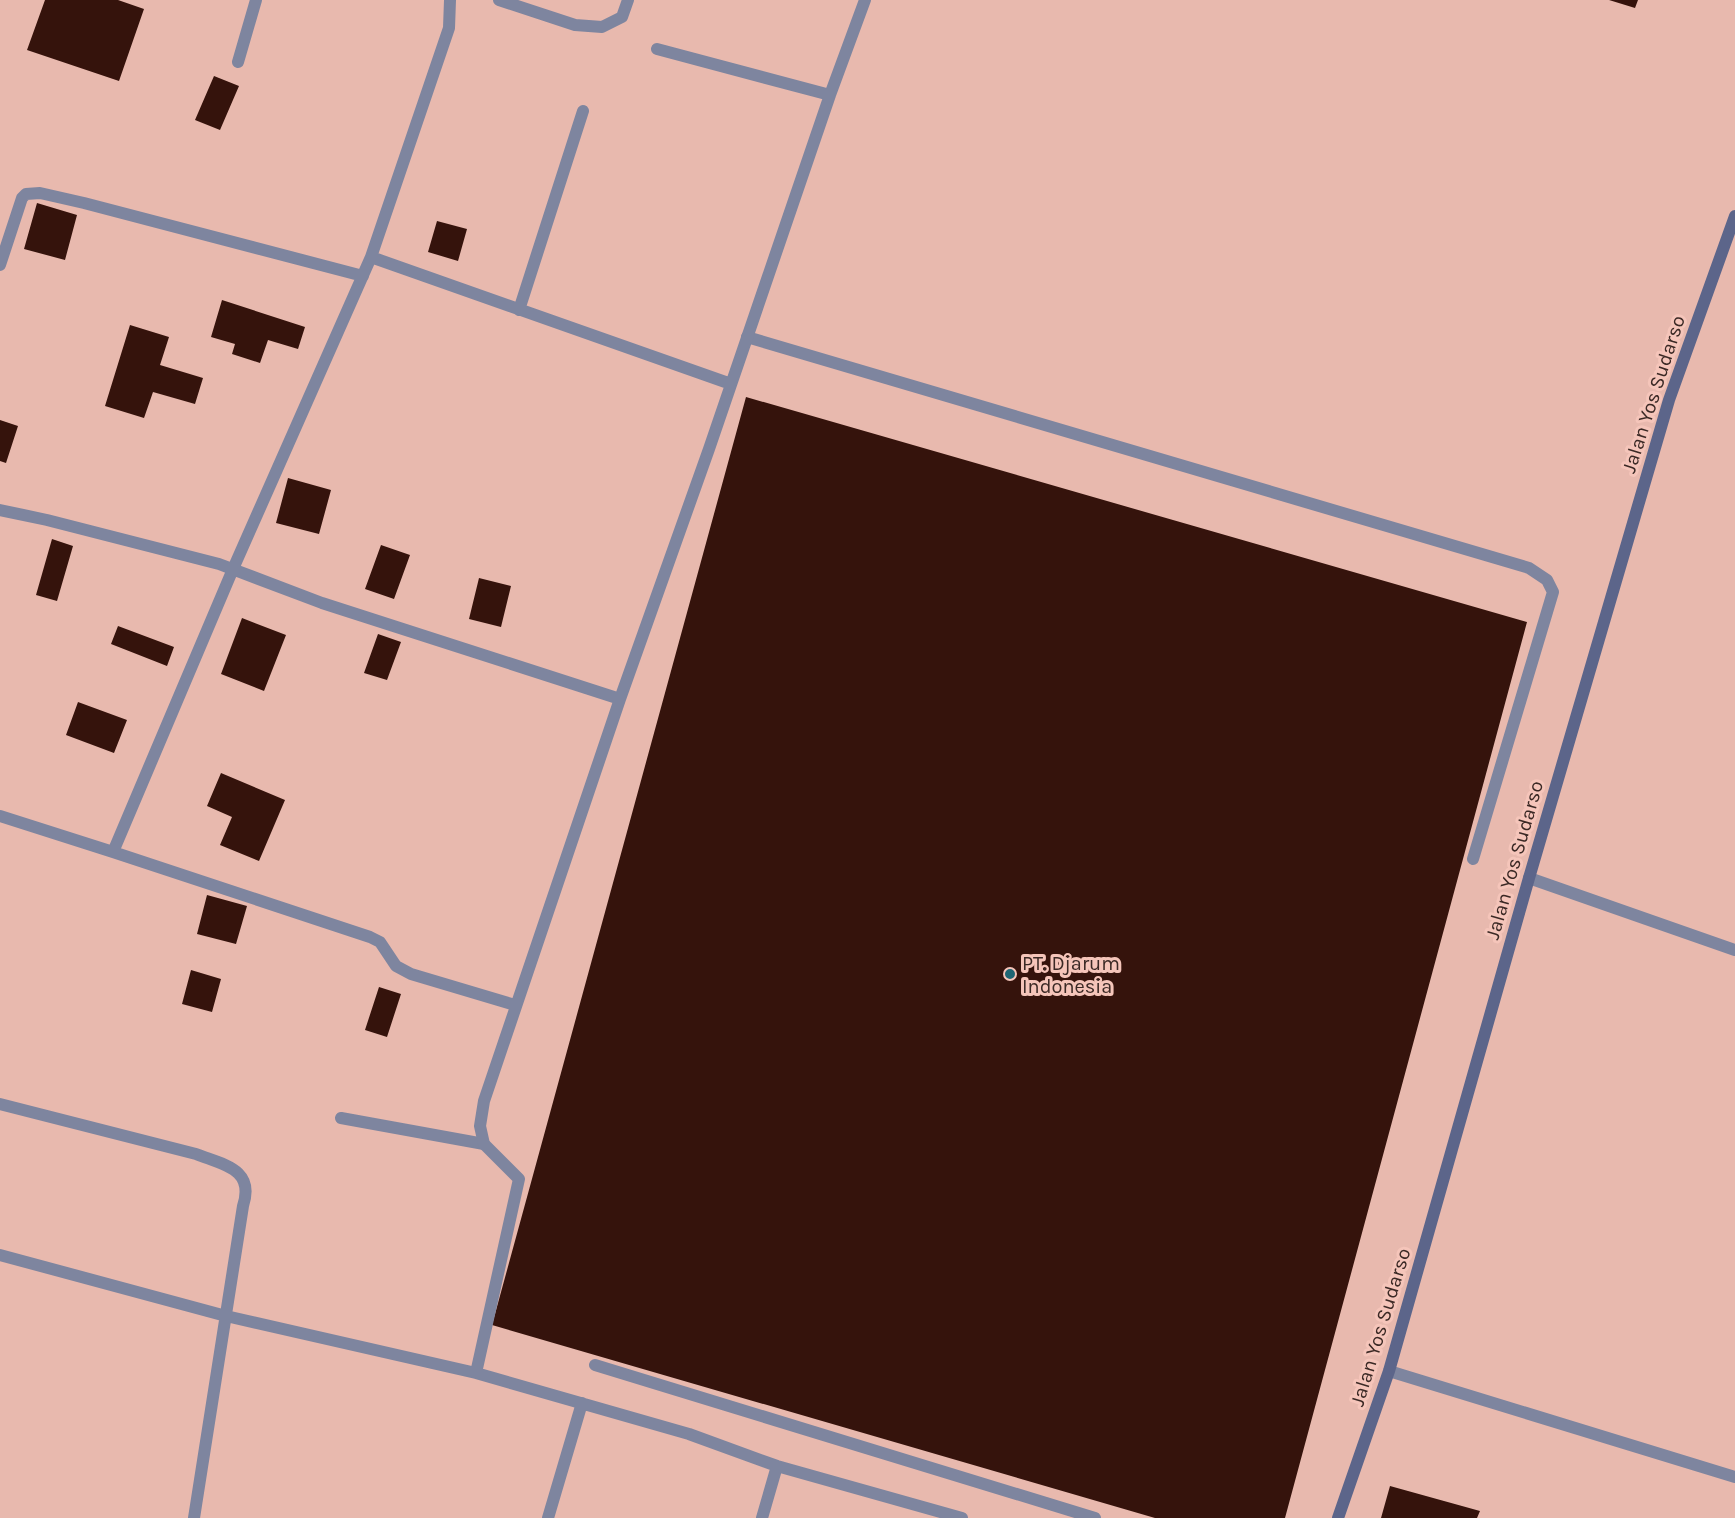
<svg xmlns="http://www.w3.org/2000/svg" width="1735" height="1518" font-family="Karla,sans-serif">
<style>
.building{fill:#35130c}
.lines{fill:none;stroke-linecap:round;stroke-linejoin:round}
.lane{stroke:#7e859f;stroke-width:12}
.street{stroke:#7e859f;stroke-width:12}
.secondary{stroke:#5c658a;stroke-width:12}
.poi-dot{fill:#1e6674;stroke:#f5c5ba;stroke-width:2}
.labels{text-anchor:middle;stroke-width:6;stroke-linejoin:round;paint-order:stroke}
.street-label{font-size:20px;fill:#3b2925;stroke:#f5c5ba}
.poi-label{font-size:20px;fill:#3b2925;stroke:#f5c5ba;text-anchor:start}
</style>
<rect width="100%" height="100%" fill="#e8b9ae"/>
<path class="building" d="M 45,0 L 118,0 L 144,9 L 119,81 L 27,50 Z
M 1609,0 L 1638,0 L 1635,8 Z
M 214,76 L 239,86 L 220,130 L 195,120 Z
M 37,203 L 77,215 L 65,260 L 24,249 Z
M 437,221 L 467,229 L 458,261 L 428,252 Z
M 222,300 L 305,327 L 298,349 L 268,340 L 260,363 L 232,354 L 235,344 L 211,337 Z
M 130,325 L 169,337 L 160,365 L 203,378 L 195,404 L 153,392 L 144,418 L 105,406 Z
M 746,397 L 1527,622 L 1285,1518 L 1155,1518 L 492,1325 Z
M 0,420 L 18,426 L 6,463 L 0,461 Z
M 288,478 L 331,490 L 319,534 L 276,523 Z
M 52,539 L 73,546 L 57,601 L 36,595 Z
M 381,545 L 410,555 L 394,599 L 365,589 Z
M 479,578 L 511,586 L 501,627 L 469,619 Z
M 242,618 L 286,635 L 264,691 L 221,674 Z
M 118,626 L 174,647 L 167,666 L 111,644 Z
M 378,634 L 401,642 L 387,680 L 364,673 Z
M 78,702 L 127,720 L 114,753 L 66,735 Z
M 221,773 L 285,800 L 259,861 L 220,845 L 232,817 L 207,806 Z
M 207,895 L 247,906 L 236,944 L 197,934 Z
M 191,970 L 221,979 L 212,1012 L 182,1004 Z
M 379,987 L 401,994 L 387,1037 L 365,1030 Z
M 1390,1486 L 1480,1511 L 1477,1518 L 1381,1518 Z"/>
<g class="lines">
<path class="lane" d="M 747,337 L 1529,568 L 1547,580 L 1553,592 L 1473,859
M 1529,878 L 1735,950
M 341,1118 L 484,1144
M 595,1365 L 1095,1518
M 1389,1371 L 1735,1477"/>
<path class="street" d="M 499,0 L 575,25 L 602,27 L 622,17 L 628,0
M 657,49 L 830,95
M 238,62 L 256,0
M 371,257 L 731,384
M 0,265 L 22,198 L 26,194 L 40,193 L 84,203 L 363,276
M 519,310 L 583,111
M 0,510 L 47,520 L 219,564 L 322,603 L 620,699
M 0,816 L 113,852 L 370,937 L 380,942 L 396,966 L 411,974 L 515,1005
M 113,852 L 233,569 L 371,257 L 449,28 L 450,0
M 0,1104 L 196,1154 C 224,1165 255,1169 243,1206 L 194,1518
M 0,1255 L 226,1316 L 476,1373 L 689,1434 L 777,1466 L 962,1518
M 476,1373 L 519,1179 L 484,1144 L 480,1126 L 484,1101 L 620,699 L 709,449 L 830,95 L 865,0
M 548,1518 L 582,1403
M 762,1518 L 777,1466"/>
<path class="secondary" d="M 1338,1518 L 1389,1371 L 1529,878 L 1669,400 L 1735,216"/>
</g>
<circle class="poi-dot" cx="1010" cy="974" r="6"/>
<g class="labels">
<g class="street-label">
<text transform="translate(1653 394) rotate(-72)" y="7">Jalan Yos Sudarso</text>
<text transform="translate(1514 860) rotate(-74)" y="7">Jalan Yos Sudarso</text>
<text transform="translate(1380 1327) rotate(-73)" y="7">Jalan Yos Sudarso</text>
</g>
<g class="poi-label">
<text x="1022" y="970">PT. Djarum<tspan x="1022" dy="23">Indonesia</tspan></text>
</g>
</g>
</svg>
